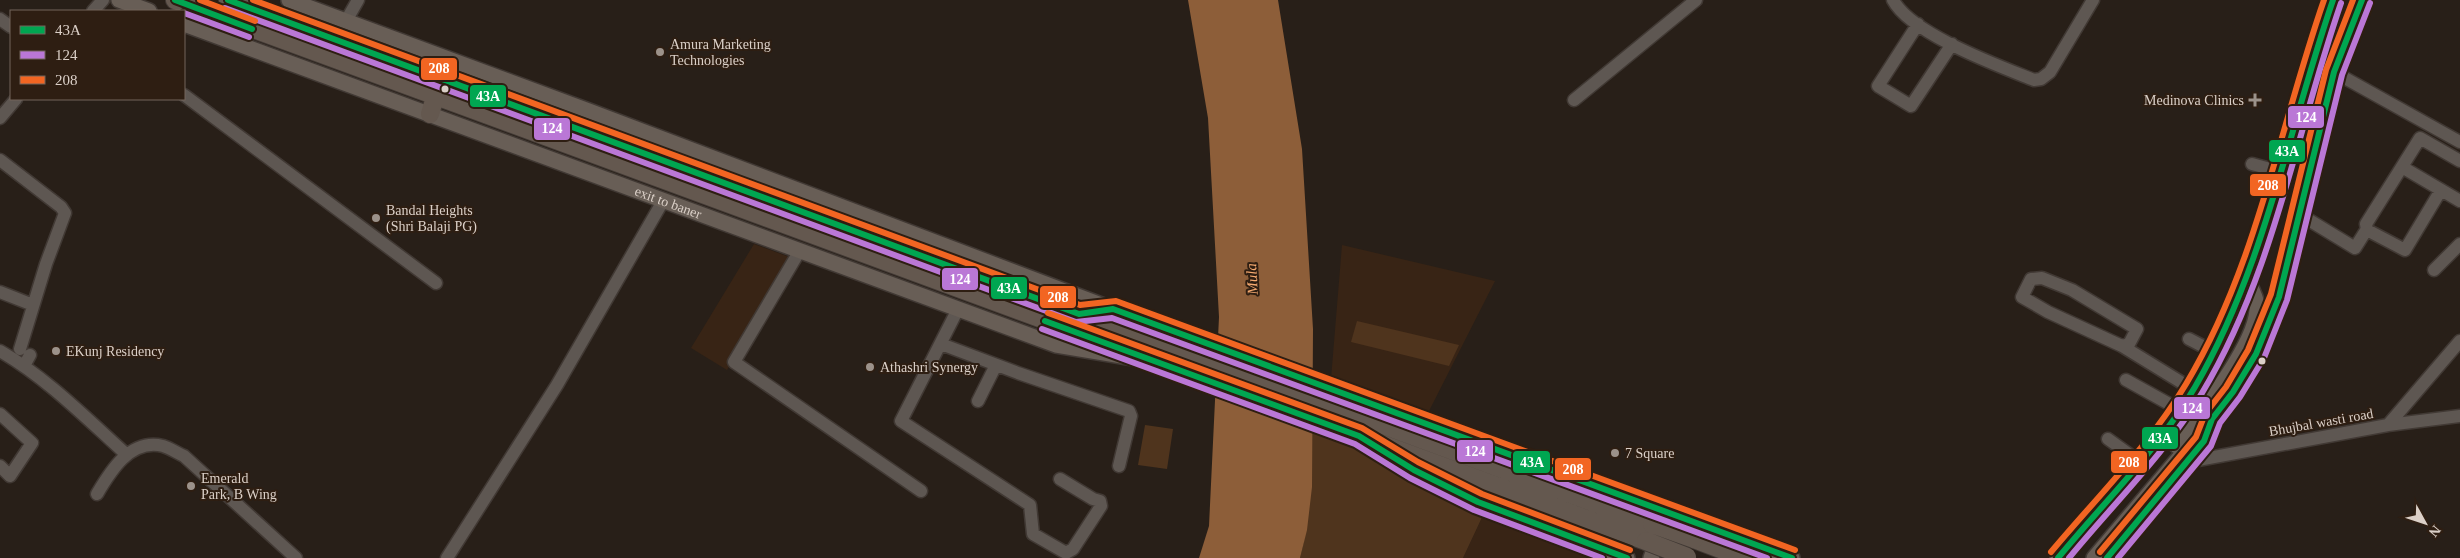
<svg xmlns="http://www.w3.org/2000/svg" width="2460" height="558" font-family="Georgia,serif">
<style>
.built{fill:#382415}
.green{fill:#4f341d}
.water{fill:#8d5e39}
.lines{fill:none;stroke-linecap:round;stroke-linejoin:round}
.minor-casing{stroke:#413934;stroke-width:15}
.major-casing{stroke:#413934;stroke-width:18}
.highway-casing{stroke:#413934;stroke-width:20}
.minor{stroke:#5e5752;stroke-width:12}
.major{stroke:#685e56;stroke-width:15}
.highway{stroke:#64584f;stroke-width:18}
.highway-bridge-casing{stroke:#413934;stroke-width:20;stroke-linecap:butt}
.highway-bridge{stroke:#64584f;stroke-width:18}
.bus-1-casing{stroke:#2e1e12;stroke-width:10}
.bus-2-casing{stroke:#2e1e12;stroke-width:10}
.bus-3-casing{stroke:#2e1e12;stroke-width:10}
.bus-1{stroke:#00a651;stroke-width:6}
.bus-2{stroke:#ba77d6;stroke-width:6}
.bus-3{stroke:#f26522;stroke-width:6}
.poi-dot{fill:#9c928a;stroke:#2e1e12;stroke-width:2}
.bus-dot{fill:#dbd0c8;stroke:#2e1e12;stroke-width:2}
.labels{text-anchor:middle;stroke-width:4;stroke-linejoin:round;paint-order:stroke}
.poi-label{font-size:14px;fill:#dbd0c8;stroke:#2e1e12;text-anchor:start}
.street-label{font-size:14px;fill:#dbd0c8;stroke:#2e1e12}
.water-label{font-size:15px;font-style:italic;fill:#f7ab71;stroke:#2e1e12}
.line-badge{stroke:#2e1e12;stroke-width:2}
.badge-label{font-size:14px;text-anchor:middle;font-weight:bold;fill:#fff}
</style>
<rect width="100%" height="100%" fill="#281f18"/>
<path class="built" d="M 754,244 L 792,258 L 727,370 L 691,348 Z
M 1342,245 L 1495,281 L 1429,411 L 1331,379 Z
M 1485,511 L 1590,550 L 1586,558 L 1463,558 Z"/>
<path class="green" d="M 1357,321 L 1459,345 L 1449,366 L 1351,342 Z
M 1145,425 L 1173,429 L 1167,469 L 1138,465 Z
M 1310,431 L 1354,446 L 1433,488 L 1485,511 L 1463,558 L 1300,558 C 1311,516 1311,475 1310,431 Z"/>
<path class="water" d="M 1188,0 L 1278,0 L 1302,149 L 1313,329 L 1312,487 L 1307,530 L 1300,558 L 1199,558 L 1209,526 L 1219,317 L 1208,118 Z"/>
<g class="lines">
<g class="minor-casing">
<path id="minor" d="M 1893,0 C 1911,34 1999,66 2034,80 L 2041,79 L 2050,72 L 2093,0
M 93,11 L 103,0
M 0,19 L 11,27
M 346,21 L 358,0
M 1918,24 L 1878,86 L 1911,106 L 1952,44
M 2334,72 L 2460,142
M 184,95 L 436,283
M 1574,100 L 1696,0
M 0,118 L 16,99
M 0,160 L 61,207 L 65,213 L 46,264 L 20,349
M 2252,164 L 2281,172
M 2402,167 L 2460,201
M 2441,190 L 2405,250 L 2367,230 L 2366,224 L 2420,138 L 2460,161
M 2299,214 L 2355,248 L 2367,229
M 799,252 L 734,362 L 921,491
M 2434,270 L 2460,244
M 2042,278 L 2072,290 L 2137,329 L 2129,344 L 2122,346 L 2048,312 L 2022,297 L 2031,279 Z
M 0,292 L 33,305
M 958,309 L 901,421 L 1030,505 L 1033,534 L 1066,553 L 1073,549 L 1101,506 L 1100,501 L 1093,499 L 1060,479
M 2189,339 L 2214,352
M 941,344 L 1018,373 L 1129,411 L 1131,416 L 1119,466
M 2122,346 L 2210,400
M 0,351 C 47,378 87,419 127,455
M 24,366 L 30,355
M 2126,380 L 2180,410
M 978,401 L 996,365
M 0,414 L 32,443 L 10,476 L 0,466
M 2388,425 L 2460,341
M 2108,439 L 2140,462
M 2187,462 L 2388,425 L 2460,416
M 97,494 C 110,472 130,438 163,446 C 170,448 177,453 184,456 L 296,558
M 447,558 L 557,385 L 663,201"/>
</g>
<g class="major-casing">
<g id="major">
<path d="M 119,0 L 149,11"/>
<path d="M 289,0 L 589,111 L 1191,339 L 1365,403 L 1444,429 L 1792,558"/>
<path id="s1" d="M 184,24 L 1056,345 L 1134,358"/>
<path d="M 2177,446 C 2198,416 2260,341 2257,305 C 2256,296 2251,288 2247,280"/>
<path d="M 1377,447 L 1414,470 L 1478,502 L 1627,558"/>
<path d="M 1651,558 L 1660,534"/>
<path d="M 2058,558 C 2103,501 2159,450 2195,387 C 2214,352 2234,316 2248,278 C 2280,186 2300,91 2333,0"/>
<path d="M 2094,558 L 2212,419 L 2233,392 L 2256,354 L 2279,297 L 2290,260 L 2334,72 L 2362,0"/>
</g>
</g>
<g class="highway-casing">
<path id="highway" d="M 175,0 L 1646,541
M 228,0 L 1652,524
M 430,114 L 435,97
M 1082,313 L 1113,309
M 1694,539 L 1744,558"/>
</g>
<use href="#minor" class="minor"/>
<use href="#major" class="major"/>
<use href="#highway" class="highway"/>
<g class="highway-bridge-casing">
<path id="highway-bridge" d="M 1652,524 L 1694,539
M 1646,541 L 1687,557"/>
</g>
<use href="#highway-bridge" class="highway-bridge"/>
<g class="bus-1-casing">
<path id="bus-1" d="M 175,0 L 252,29
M 228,0 L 1079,314 L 1113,309 L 1792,558
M 1045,321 L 1359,436 L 1414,470 L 1478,502 L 1627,558
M 2058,558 C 2104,502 2158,450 2195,387 C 2265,266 2288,131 2333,0
M 2107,558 L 2204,441 L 2212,419 L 2233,392 L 2256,354 L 2279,297 L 2334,72 L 2362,0"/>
</g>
<g class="bus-2-casing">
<path id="bus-2" d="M 225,8 L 1076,322 L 1112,318 L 1767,558
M 184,13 L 249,37
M 1042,329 L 1355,444 L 1410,478 L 1474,510 L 1602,558
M 2069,558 C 2114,503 2165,454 2202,393 C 2274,273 2296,133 2341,3
M 2118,558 L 2211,446 L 2220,423 L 2240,397 L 2264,358 L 2287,300 L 2342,75 L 2370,3"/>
</g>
<g class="bus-3-casing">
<path id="bus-3" d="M 200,0 L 255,21
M 253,0 L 1080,305 L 1116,301 L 1795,550
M 1048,313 L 1362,428 L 1418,462 L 1482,494 L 1630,550
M 2051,552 C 2097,497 2149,446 2186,384 C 2257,266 2279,129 2324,0
M 2100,552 L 2196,437 L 2205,414 L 2226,387 L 2248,350 L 2271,294 L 2326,70 L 2353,0"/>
</g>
<use href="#bus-1" class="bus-1"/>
<use href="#bus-2" class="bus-2"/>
<use href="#bus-3" class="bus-3"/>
</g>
<g class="poi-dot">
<circle cx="660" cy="52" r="5"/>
<path d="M2252.5 92.5h5v5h5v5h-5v5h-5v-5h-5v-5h5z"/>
<circle cx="376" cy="218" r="5"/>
<circle cx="56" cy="351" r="5"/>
<circle cx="870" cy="367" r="5"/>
<circle cx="1615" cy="453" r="5"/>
<circle cx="191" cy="486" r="5"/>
</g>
<g class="bus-dot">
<circle cx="445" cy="89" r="4.5"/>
<circle cx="2262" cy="361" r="4.5"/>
</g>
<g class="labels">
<g class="poi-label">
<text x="670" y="49">Amura Marketing<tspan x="670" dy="16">Technologies</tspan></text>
<text x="2244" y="105" text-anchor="end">Medinova Clinics</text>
<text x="386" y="215">Bandal Heights<tspan x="386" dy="16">(Shri Balaji PG)</tspan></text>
<text x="66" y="356">EKunj Residency</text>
<text x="880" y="372">Athashri Synergy</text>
<text x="1625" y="458">7 Square</text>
<text x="201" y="483">Emerald<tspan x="201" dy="16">Park, B Wing</tspan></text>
</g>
<g class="street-label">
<text dy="5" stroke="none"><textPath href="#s1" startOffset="516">exit to baner</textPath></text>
<text transform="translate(2321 422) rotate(-10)" y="5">Bhujbal wasti road</text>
</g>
<g class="water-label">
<text transform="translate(1252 279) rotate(-93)" y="5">Mula</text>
</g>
</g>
<g class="line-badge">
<rect x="420" y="57" width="38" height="24" rx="5" fill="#f26522"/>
<rect x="469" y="84" width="38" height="24" rx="5" fill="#00a651"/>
<rect x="2287" y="105" width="38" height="24" rx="5" fill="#ba77d6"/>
<rect x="533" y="117" width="38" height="24" rx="5" fill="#ba77d6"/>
<rect x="2268" y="139" width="38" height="24" rx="5" fill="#00a651"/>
<rect x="2249" y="173" width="38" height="24" rx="5" fill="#f26522"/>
<rect x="941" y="267" width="38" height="24" rx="5" fill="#ba77d6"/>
<rect x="990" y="276" width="38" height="24" rx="5" fill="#00a651"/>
<rect x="1039" y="285" width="38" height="24" rx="5" fill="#f26522"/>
<rect x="2173" y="396" width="38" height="24" rx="5" fill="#ba77d6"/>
<rect x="2141" y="426" width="38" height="24" rx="5" fill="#00a651"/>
<rect x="1456" y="439" width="38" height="24" rx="5" fill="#ba77d6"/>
<rect x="2110" y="450" width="38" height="24" rx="5" fill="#f26522"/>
<rect x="1512" y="450" width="39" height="24" rx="5" fill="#00a651"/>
<rect x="1554" y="457" width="38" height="24" rx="5" fill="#f26522"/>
</g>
<g class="badge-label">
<text x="439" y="73">208</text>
<text x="488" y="101">43A</text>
<text x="2306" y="122">124</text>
<text x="552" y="133">124</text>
<text x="2287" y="156">43A</text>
<text x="2268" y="190">208</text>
<text x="960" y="284">124</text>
<text x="1009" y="293">43A</text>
<text x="1058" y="302">208</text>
<text x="2192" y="413">124</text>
<text x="2160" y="443">43A</text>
<text x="1475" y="456">124</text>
<text x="2129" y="467">208</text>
<text x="1532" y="467">43A</text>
<text x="1573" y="474">208</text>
</g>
<rect x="10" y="10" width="175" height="90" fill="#2e1e12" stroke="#73655b"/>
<rect x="20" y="26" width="25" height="8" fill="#00a651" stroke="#73655b"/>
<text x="55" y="35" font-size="15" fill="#dbd0c8">43A</text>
<rect x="20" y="51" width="25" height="8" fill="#ba77d6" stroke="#73655b"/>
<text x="55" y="60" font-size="15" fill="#dbd0c8">124</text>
<rect x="20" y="76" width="25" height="8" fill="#f26522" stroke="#73655b"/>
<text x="55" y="85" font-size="15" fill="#dbd0c8">208</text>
<g transform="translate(2425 523) rotate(130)" stroke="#2e1e12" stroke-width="4" paint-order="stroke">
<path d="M0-4L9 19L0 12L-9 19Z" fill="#dbd0c8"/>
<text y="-8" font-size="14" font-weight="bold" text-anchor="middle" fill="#dbd0c8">N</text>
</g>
</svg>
